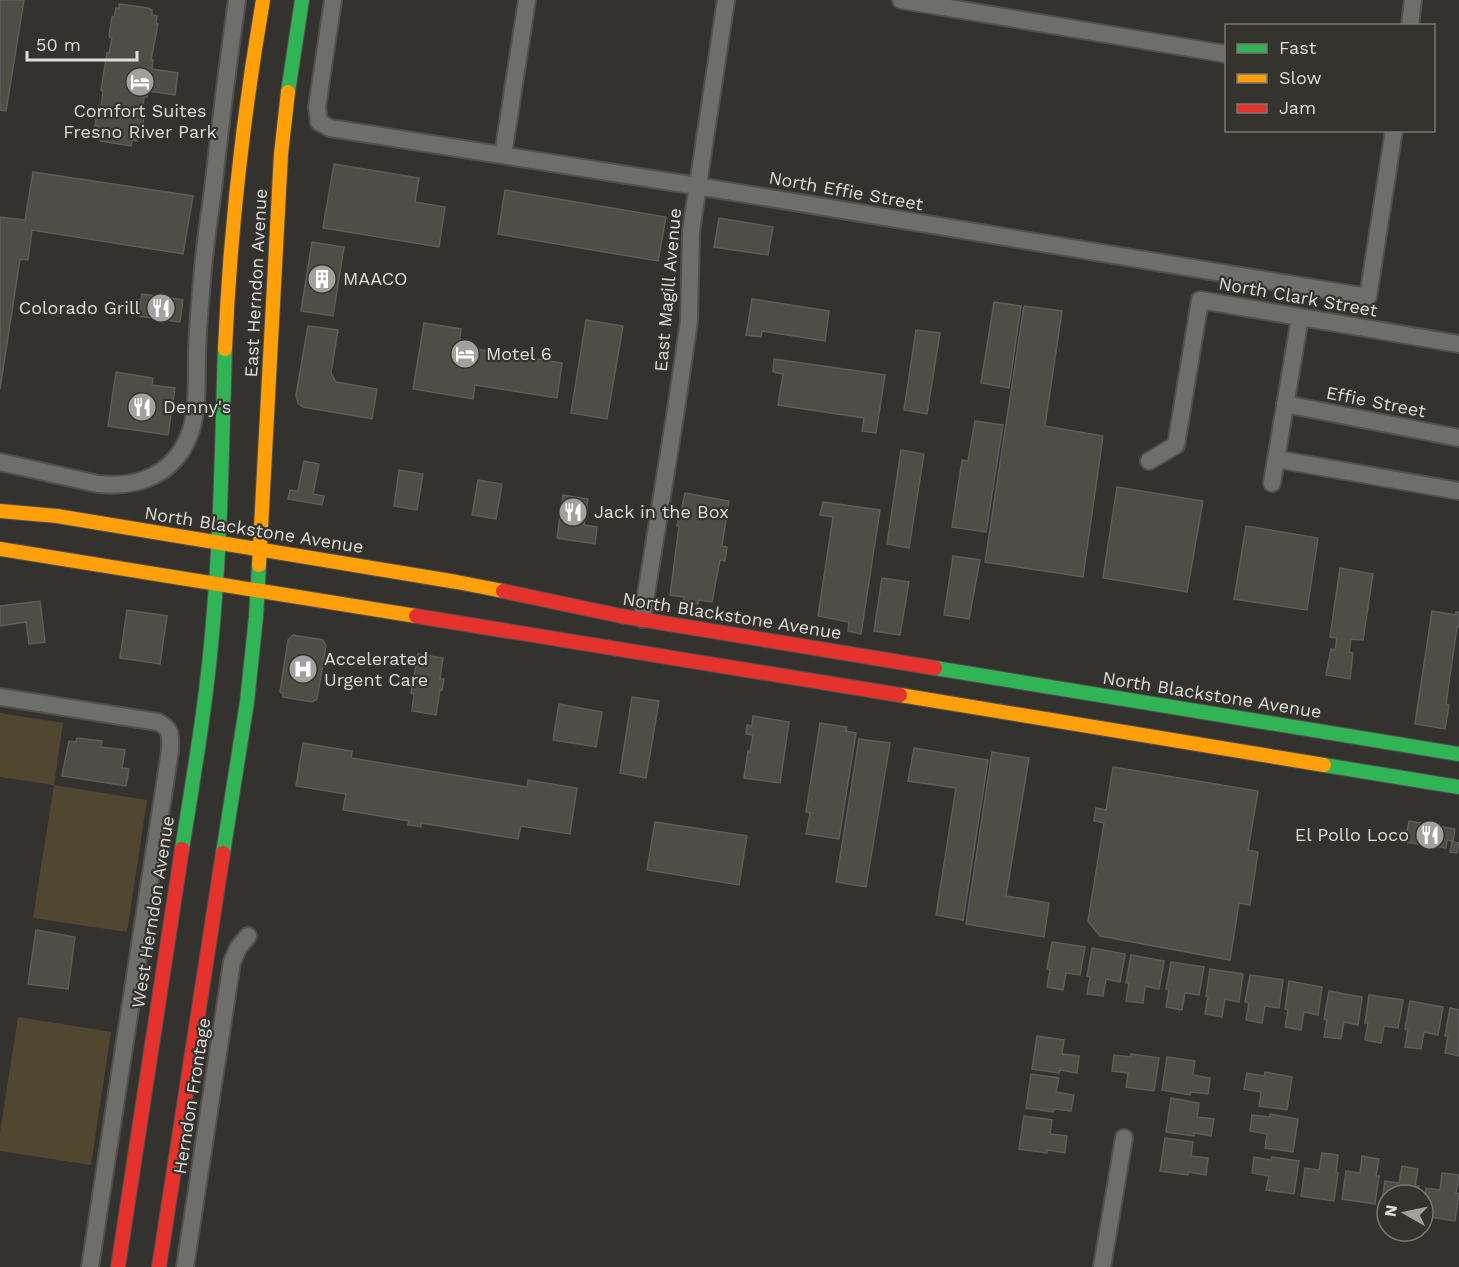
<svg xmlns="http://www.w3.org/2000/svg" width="1459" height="1267" font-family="'Work Sans',sans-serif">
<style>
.green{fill:#514730}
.building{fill:#504c46;stroke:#5e5d5b;stroke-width:1.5}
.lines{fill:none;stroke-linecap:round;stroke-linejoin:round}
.street-casing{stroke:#52504e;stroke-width:20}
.fast-casing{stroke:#52504e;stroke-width:16}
.slow-casing{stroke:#52504e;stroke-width:16}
.jam-casing{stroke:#52504e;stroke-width:16}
.street{stroke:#6e6e6b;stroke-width:16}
.fast{stroke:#30b455;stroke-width:14}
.slow{stroke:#ff9f0a;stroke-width:14}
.jam{stroke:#e5322d;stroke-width:14}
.labels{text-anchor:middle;stroke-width:4.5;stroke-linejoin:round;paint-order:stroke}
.poi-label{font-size:18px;fill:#dfddda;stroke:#35332e;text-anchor:start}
.street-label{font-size:18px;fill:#dfddda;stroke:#35332e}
</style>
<rect width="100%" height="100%" fill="#34322f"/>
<path class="green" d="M 0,713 L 63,723 L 54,785 L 147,800 L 127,932 L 33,918 L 54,785 L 0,777 Z
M 18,1017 L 111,1032 L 91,1165 L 0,1151 L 0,1132 Z"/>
<path class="building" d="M 0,0 L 24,0 L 6,111 L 0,110 Z
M 119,4 L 148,8 L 152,10 L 152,15 L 157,16 L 156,24 L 158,24 L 151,60 L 153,60 L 152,69 L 178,73 L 175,95 L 148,91 L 147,97 L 144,97 L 142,113 L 144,114 L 142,132 L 139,132 L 137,141 L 132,140 L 131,146 L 100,141 L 101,136 L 96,135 L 98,126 L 95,126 L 98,106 L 101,107 L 103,91 L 101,90 L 107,53 L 109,53 L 112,39 L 109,36 L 112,17 L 114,17 L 116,8 L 119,9 Z
M 334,164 L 419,178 L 415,202 L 445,207 L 439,247 L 323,228 Z
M 33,172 L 193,196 L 183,254 L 32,230 L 28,260 L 20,259 L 0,389 L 0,217 L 25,220 Z
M 505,190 L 666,217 L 658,261 L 498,234 Z
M 719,218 L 773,227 L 768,255 L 714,247 Z
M 312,242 L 344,247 L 333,316 L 301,311 Z
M 142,294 L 183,300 L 180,322 L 138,316 Z
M 752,299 L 829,311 L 825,341 L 762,331 L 761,337 L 746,335 Z
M 994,302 L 1021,306 L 1009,388 L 981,383 Z
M 1024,306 L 1062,311 L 1045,426 L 1103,436 L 1083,577 L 985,562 Z
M 586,320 L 623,326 L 607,419 L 571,413 Z
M 424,323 L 461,329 L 459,346 L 562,363 L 557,398 L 475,385 L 473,399 L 413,389 Z
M 308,326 L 338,330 L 331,373 L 336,382 L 377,389 L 372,419 L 303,407 L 298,403 L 296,395 Z
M 916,330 L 940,333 L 927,414 L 904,410 Z
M 774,359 L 885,375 L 876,433 L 862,431 L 864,418 L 778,405 L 783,374 L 773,372 Z
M 116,372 L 153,378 L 152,385 L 175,388 L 168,435 L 108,426 Z
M 975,421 L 1003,425 L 986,532 L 952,527 L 962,460 L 968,461 Z
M 901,450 L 924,454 L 909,548 L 887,544 Z
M 304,461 L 319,464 L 313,494 L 324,496 L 322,505 L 288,499 L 290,490 L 298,491 Z
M 399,470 L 423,474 L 417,510 L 394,506 Z
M 478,480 L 502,484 L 496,519 L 472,515 Z
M 1117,487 L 1203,501 L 1187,592 L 1103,578 Z
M 685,493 L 729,501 L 722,546 L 727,547 L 725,561 L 720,560 L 712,602 L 699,600 L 698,604 L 683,602 L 684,597 L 670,595 L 679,526 L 677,526 L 680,512 L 681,512 Z
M 563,495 L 588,499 L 584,525 L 597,527 L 595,544 L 557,538 Z
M 823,502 L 880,510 L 861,634 L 848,631 L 849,622 L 818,616 L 833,517 L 820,515 Z
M 1246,526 L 1318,538 L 1307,610 L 1234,599 Z
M 953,556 L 980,560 L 969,619 L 944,615 Z
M 1340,568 L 1373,574 L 1363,640 L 1351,639 L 1349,652 L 1353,653 L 1350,679 L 1326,675 L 1331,649 L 1335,650 L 1337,638 L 1330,637 Z
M 882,578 L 909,582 L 900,635 L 874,631 Z
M 40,601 L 45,642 L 29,644 L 26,622 L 0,626 L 0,606 Z
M 127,610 L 167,616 L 160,664 L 120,658 Z
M 1432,611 L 1456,615 L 1456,612 L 1459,612 L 1459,627 L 1457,627 L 1446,704 L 1449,705 L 1445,729 L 1415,724 Z
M 293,635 L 323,640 L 326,646 L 317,699 L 312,702 L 283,697 L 283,694 L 280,692 L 288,640 Z
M 418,654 L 443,658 L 440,679 L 444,679 L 442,690 L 440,689 L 436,715 L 412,711 L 414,694 L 411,693 Z
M 632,697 L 659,701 L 646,778 L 620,773 Z
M 559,704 L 602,712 L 596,747 L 553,740 Z
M 753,716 L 789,722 L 780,783 L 744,778 L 748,751 L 750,752 L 753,735 L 746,734 L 747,725 L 752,726 Z
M 820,723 L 847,727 L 846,731 L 856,733 L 839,839 L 806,834 L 810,813 L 806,812 Z
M 77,738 L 102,741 L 101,747 L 125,750 L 122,768 L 129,769 L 126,786 L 62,776 L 69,741 L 76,742 Z
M 859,739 L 890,743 L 866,887 L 836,882 Z
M 303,743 L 352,751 L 351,758 L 527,787 L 528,780 L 577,788 L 570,834 L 521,826 L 518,839 L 421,823 L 421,827 L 408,825 L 409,821 L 343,810 L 346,794 L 296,786 Z
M 914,748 L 988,760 L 963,920 L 936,915 L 956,788 L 908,781 Z
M 992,752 L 1029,758 L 1006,896 L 1049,903 L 1044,937 L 966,924 Z
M 1113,767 L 1258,791 L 1248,850 L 1258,852 L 1250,905 L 1239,903 L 1230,960 L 1100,936 L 1088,921 L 1104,823 L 1094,821 L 1096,808 L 1106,810 Z
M 1409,821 L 1455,829 L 1453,842 L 1459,843 L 1457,853 L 1450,852 L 1452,841 L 1447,840 L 1446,848 L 1405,842 Z
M 655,822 L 747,836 L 739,885 L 647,870 Z
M 36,930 L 75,937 L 68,989 L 28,984 Z
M 1052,942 L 1085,947 L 1080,975 L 1066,973 L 1063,990 L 1047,987 L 1050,970 L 1047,969 Z
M 1092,948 L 1125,954 L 1120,982 L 1106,979 L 1103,996 L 1087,994 L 1090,977 L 1087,976 Z
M 1131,955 L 1164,961 L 1159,989 L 1145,986 L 1143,1003 L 1126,1001 L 1129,983 L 1126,983 Z
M 1171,962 L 1204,967 L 1199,995 L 1185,993 L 1182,1010 L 1166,1007 L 1169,990 L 1166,989 Z
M 1210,969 L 1243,974 L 1239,1002 L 1225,999 L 1222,1017 L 1205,1014 L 1208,997 L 1206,996 Z
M 1250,975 L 1283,980 L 1279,1008 L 1265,1006 L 1262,1023 L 1246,1020 L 1249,1003 L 1245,1002 Z
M 1289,981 L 1322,987 L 1318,1015 L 1304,1012 L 1301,1030 L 1285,1027 L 1288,1010 L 1285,1009 Z
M 1329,991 L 1362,997 L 1358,1025 L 1344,1022 L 1341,1039 L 1324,1037 L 1327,1020 L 1324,1019 Z
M 1369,995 L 1403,1000 L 1398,1028 L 1384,1026 L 1381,1043 L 1365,1040 L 1368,1023 L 1365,1023 Z
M 1410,1001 L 1443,1007 L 1438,1035 L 1424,1032 L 1421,1049 L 1405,1047 L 1408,1030 L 1405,1029 Z
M 1450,1008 L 1459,1010 L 1459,1056 L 1445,1053 L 1448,1036 L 1445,1036 Z
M 1037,1036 L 1064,1040 L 1062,1054 L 1079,1056 L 1077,1073 L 1060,1070 L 1059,1073 L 1032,1069 Z
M 1131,1054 L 1159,1058 L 1154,1091 L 1126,1087 L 1128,1073 L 1112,1071 L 1114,1055 L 1131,1057 Z
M 1167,1057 L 1195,1061 L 1193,1075 L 1210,1078 L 1208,1094 L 1191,1092 L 1190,1095 L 1162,1090 Z
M 1265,1072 L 1292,1077 L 1287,1110 L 1259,1106 L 1261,1092 L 1244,1089 L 1247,1073 L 1264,1076 Z
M 1031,1074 L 1059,1078 L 1056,1092 L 1074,1095 L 1071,1111 L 1054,1109 L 1053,1112 L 1026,1108 Z
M 1171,1098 L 1199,1103 L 1197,1117 L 1214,1119 L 1211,1136 L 1194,1133 L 1194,1136 L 1166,1132 Z
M 1270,1114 L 1298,1119 L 1293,1152 L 1265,1148 L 1267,1134 L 1250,1131 L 1252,1115 L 1270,1117 Z
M 1024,1116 L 1052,1120 L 1050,1134 L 1067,1136 L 1065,1153 L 1047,1150 L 1047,1153 L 1019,1149 Z
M 1165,1138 L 1193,1142 L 1191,1156 L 1208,1158 L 1206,1175 L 1189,1172 L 1188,1175 L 1160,1171 Z
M 1322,1153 L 1338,1155 L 1336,1173 L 1338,1173 L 1334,1201 L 1301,1196 L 1305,1168 L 1319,1170 Z
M 1362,1156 L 1379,1159 L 1376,1176 L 1379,1176 L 1375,1204 L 1342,1199 L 1346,1171 L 1360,1173 Z
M 1254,1157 L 1271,1160 L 1272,1157 L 1299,1161 L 1294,1194 L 1266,1190 L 1269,1176 L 1252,1173 Z
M 1402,1166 L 1418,1169 L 1415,1186 L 1419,1186 L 1417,1195 L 1387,1195 L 1387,1210 L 1381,1209 L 1385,1181 L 1399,1183 Z
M 1442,1173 L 1459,1175 L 1456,1193 L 1459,1194 L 1455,1221 L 1423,1216 L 1426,1188 L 1440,1190 Z"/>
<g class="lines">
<g class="street-casing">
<path id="street" d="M 333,0 L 317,107 L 319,122 L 330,128 L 697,186 L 1368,297 L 1394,130
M 901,0 L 1226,54
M 1410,26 L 1413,0
M 503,155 L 527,0
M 1285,404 L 1459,438
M 1276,459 L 1459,491
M 1149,461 L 1176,445 L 1200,300 L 1459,344
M 0,462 L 98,484 C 136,488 172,476 188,438 C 199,414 196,383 197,357 C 197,332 200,306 202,280 C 204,250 209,220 213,190 C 220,126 228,63 237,0
M 1272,483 L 1300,317
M 642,619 L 675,416 L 689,321 L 691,231 L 726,0
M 0,697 L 158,722 C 173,730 170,736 170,751 L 90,1267
M 185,1267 L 232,962 L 238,948 L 248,936
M 1102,1267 L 1124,1138"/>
</g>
<g class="fast-casing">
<path id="fast" d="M 288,92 L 302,0
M 935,668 L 1459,754
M 1324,765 L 1459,787
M 182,849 C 194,774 207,699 213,623 C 221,532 222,440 225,349
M 223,853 L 247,702 L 256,617 L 259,565"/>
</g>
<g class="slow-casing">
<path id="slow" d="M 225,349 C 230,232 243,116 263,0
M 0,511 L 57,516 L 457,582 L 503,591
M 0,549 L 416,616
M 259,565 L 281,154 L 288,92
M 900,695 L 1324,765"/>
</g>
<g class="jam-casing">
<path id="jam" d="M 503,591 L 621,616 L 935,668
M 416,616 L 900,695
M 118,1267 L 182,849
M 159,1267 L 223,853"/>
</g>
<use href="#street" class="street"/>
<use href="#fast" class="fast"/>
<use href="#slow" class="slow"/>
<use href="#jam" class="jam"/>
</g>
<defs>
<g id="hotel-disc" transform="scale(1.5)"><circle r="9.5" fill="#a3a19e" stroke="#35332e"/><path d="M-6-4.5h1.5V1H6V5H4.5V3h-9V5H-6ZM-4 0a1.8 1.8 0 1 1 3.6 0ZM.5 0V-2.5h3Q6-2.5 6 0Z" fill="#fff"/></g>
<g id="building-disc" transform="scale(1.5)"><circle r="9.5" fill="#a3a19e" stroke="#35332e"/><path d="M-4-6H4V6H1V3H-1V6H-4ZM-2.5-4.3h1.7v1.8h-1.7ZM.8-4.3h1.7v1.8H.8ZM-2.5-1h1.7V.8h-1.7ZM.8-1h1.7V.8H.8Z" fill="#fff"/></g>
<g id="restaurant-disc" transform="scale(1.5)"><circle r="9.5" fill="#a3a19e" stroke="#35332e"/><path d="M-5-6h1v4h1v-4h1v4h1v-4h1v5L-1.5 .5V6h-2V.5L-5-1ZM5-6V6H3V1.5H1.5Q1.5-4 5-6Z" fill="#fff"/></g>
<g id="hospital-disc" transform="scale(1.5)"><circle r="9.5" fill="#a3a19e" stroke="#35332e"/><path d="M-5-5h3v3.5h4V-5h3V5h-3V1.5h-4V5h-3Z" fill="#fff"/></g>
</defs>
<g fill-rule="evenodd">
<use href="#hotel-disc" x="140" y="82"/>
<use href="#building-disc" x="322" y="279"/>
<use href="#restaurant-disc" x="161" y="308"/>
<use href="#hotel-disc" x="465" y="354"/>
<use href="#restaurant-disc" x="142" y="407"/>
<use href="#restaurant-disc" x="573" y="512"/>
<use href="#hospital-disc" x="303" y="669"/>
<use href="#restaurant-disc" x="1430" y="835"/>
</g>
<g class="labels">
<g class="poi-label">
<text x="140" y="117" text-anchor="middle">Comfort Suites<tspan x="140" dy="21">Fresno River Park</tspan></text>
<text x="343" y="285">MAACO</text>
<text x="140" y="314" text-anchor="end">Colorado Grill</text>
<text x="486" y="360">Motel 6</text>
<text x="163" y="413">Denny's</text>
<text x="594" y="518">Jack in the Box</text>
<text x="324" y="665">Accelerated<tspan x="324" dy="21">Urgent Care</tspan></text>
<text x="1409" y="841" text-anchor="end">El Pollo Loco</text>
</g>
<g class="street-label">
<text transform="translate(846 191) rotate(10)" y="6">North Effie Street</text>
<text transform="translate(256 283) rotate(-87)" y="6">East Herndon Avenue</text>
<text transform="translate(668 290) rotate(-85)" y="6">East Magill Avenue</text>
<text transform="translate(1298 297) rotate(10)" y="6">North Clark Street</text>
<text transform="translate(1376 402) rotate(11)" y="6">Effie Street</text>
<text transform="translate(254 530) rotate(9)" y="6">North Blackstone Avenue</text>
<text transform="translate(732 616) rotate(9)" y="6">North Blackstone Avenue</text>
<text transform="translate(1212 695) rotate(9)" y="6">North Blackstone Avenue</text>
<text transform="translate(153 912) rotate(-81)" y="6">West Herndon Avenue</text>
<text transform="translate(192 1096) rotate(-81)" y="6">Herndon Frontage</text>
</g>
</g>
<rect x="1225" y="24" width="210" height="108" fill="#35332e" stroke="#797773" stroke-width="1.5"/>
<rect x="1237" y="44" width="30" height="9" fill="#30b455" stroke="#797773" stroke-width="1.5"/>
<text x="1279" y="54" font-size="18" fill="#dfddda">Fast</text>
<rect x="1237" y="74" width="30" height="9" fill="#ff9f0a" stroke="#797773" stroke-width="1.5"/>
<text x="1279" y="84" font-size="18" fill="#dfddda">Slow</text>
<rect x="1237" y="104" width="30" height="9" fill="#e5322d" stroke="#797773" stroke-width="1.5"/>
<text x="1279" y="114" font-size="18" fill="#dfddda">Jam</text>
<g transform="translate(1405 1213) rotate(279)"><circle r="28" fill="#35332e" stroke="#797773" stroke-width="1.5"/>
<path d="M0-4.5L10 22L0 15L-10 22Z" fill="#a3a19e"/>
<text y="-9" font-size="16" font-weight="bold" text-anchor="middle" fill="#dfddda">N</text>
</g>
<path d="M27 51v9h110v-9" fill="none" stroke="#dfddda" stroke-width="3"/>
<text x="36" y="51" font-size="18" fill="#dfddda" stroke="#35332e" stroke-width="4.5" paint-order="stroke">50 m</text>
</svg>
